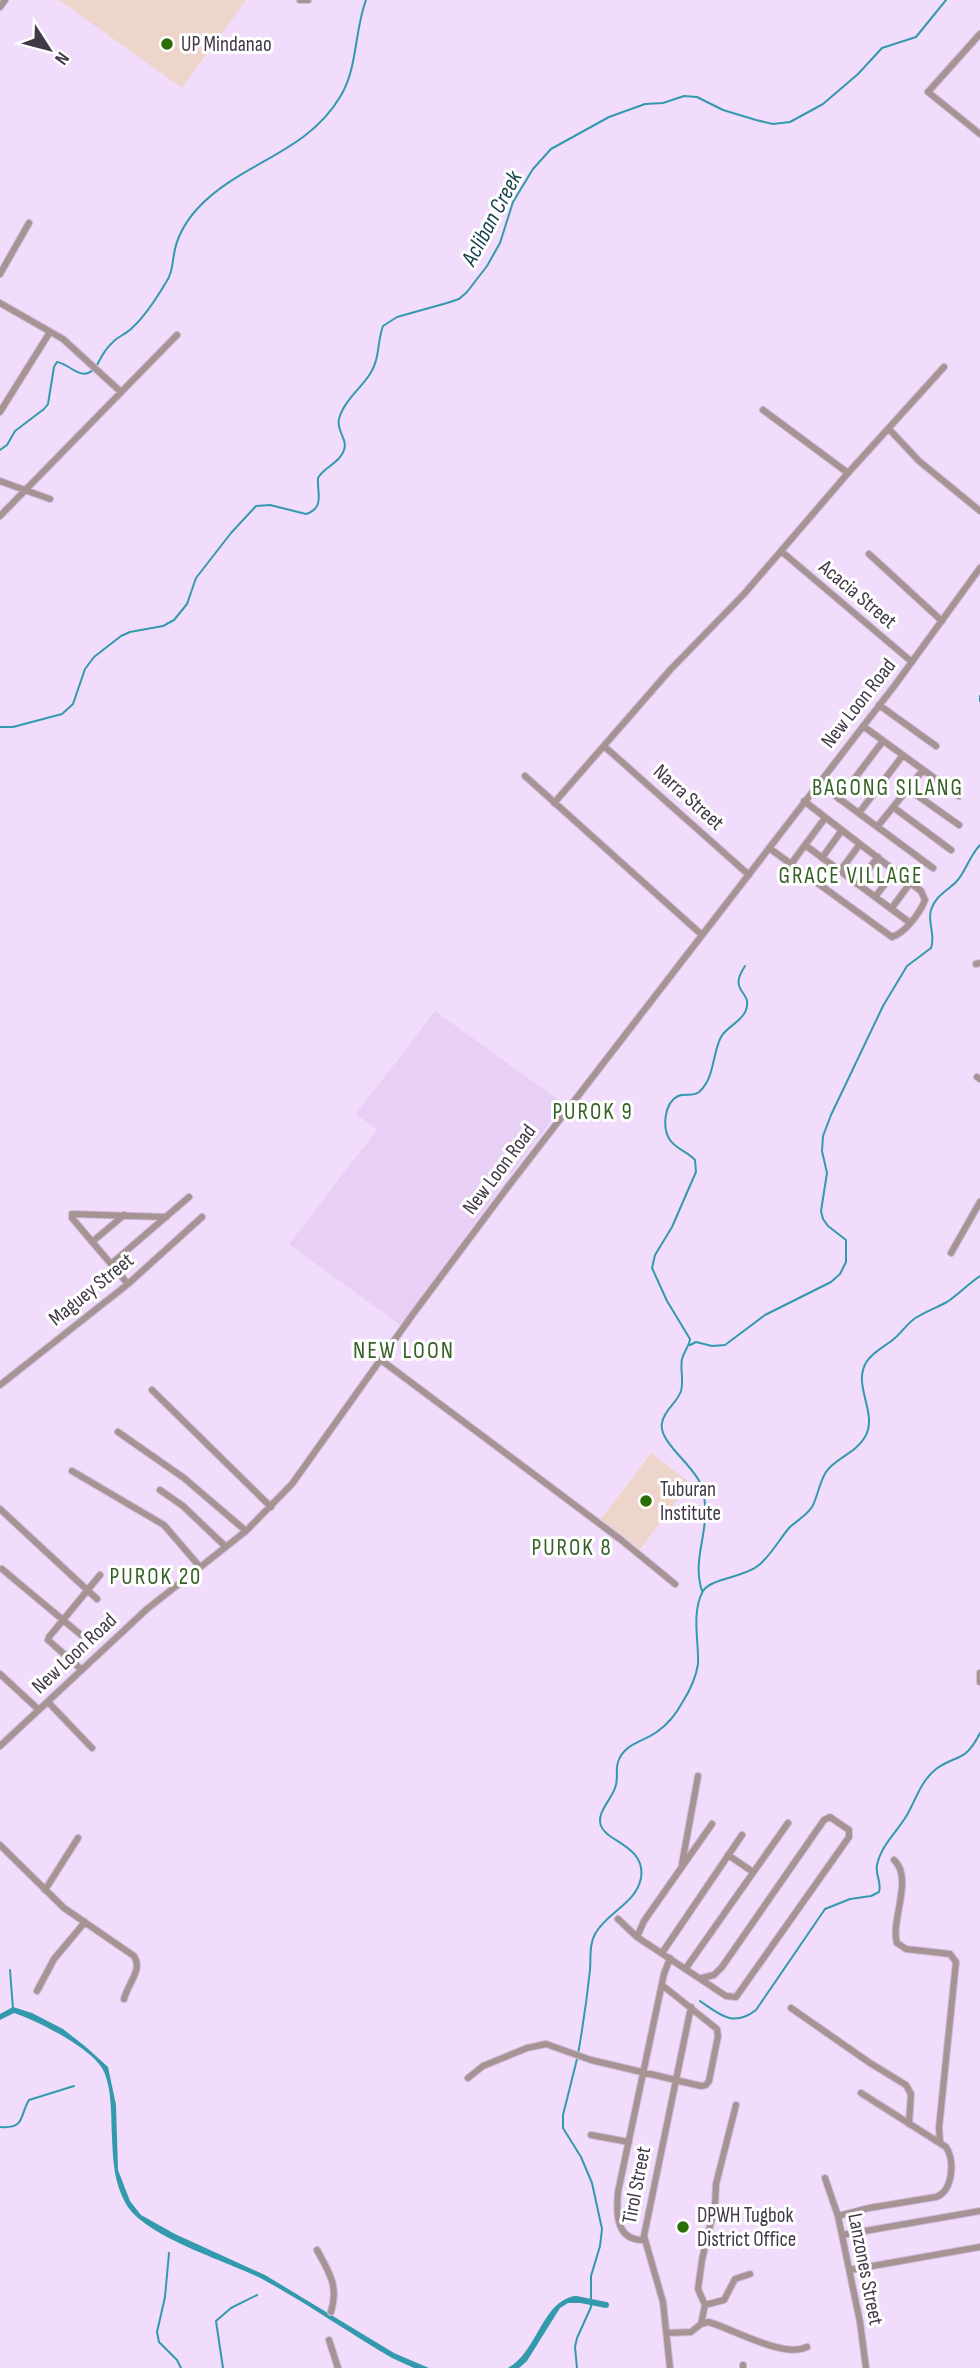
<svg xmlns="http://www.w3.org/2000/svg" width="980" height="2368" font-family="'Sofia Sans Condensed',sans-serif">
<style>
.built{fill:#e8cff6}
.education{fill:#edd5cc}
.water{fill:#339aad}
.lines{fill:none;stroke-linecap:round;stroke-linejoin:round}
.stream{stroke:#339aad;stroke-width:2}
.canal{stroke:#339aad;stroke-width:6}
.minor-casing{stroke:#cebbd8;stroke-width:8}
.minor{stroke:#a69494;stroke-width:6}
.poi-dot{fill:#2b6e06;stroke:#fff;stroke-width:2.5}
.labels{text-anchor:middle;stroke-width:6;stroke-linejoin:round;paint-order:stroke}
.poi-label{font-size:21px;fill:#413946;stroke:#fff;text-anchor:start}
.street-label{font-size:21px;fill:#413946;stroke:#fff}
.water-label{font-size:23px;font-style:italic;fill:#17434c;stroke:#fff}
.neighbourhood-label{font-size:23px;letter-spacing:2px;fill:#366126;stroke:#fff}
.quarter-label{font-size:24px;letter-spacing:2px;fill:#366126;stroke:#fff}
</style>
<rect width="100%" height="100%" fill="#f1dcfc"/>
<path class="built" d="M 435,1011 L 564,1104 L 512,1173 L 504,1174 L 497,1183 L 499,1190 L 400,1325 L 289,1244 L 377,1130 L 356,1114 Z"/>
<path class="education" d="M 59,0 L 246,0 L 182,88 Z
M 651,1453 L 690,1483 L 640,1549 L 601,1519 Z"/>
<path class="water" d="M 13,2007 L 32,2013 L 63,2029 L 86,2047 L 108,2067 L 116,2105 L 118,2170 L 130,2201 L 141,2215 L 175,2234 L 265,2275 L 394,2353 L 429,2368 L 414,2368 L 392,2358 C 349,2333 308,2304 264,2280 C 228,2261 146,2238 126,2204 C 114,2183 113,2161 112,2137 C 111,2117 112,2093 105,2074 C 97,2050 36,2020 14,2013 L 0,2020 L 0,2014 Z
M 574,2296 L 584,2298 L 583,2303 L 568,2303 L 560,2308 L 527,2361 L 519,2368 L 508,2368 C 538,2351 541,2303 574,2296 Z"/>
<g class="lines">
<path class="stream" d="M 97,365 C 101,357 105,349 112,343 C 118,336 127,334 133,327 C 146,315 156,299 165,284 C 172,274 172,266 174,254 C 177,236 186,221 198,208 C 241,162 306,154 340,97 C 358,68 354,32 366,0
M 0,450 L 7,445 L 15,431 L 44,409 L 48,404 L 54,367 L 57,362 C 70,364 80,381 93,370
M 980,696 L 980,701
M 0,727 L 13,727 L 62,714 L 73,704 L 85,669 L 94,657 L 121,636 L 130,632 L 163,626 L 174,620 L 187,604 L 196,578 L 231,533 L 256,506 L 270,505 L 306,514 C 325,508 317,493 318,478 C 324,467 340,463 344,450 C 348,439 336,431 339,419 C 343,402 361,388 370,374 C 380,359 377,342 383,326 L 397,317 L 447,303 L 459,299 L 467,292 L 487,266 L 500,243 L 513,202 L 522,187 L 533,169 L 551,149 L 609,117 L 645,104 L 663,103 L 684,96 L 697,97 L 723,110 L 756,120 L 773,124 L 790,122 L 823,104 L 858,74 L 882,48 L 916,37 L 946,0
M 690,1345 L 696,1342 L 712,1346 L 725,1345 L 765,1315 L 831,1282 L 840,1274 L 846,1262 L 846,1240 L 828,1226 L 823,1219 L 821,1211 L 827,1173 L 822,1151 L 823,1136 L 831,1115 L 883,1006 L 907,966 L 931,948 C 936,934 927,923 931,910 C 935,896 947,891 956,882 C 966,872 968,858 980,845
M 702,1591 C 690,1554 715,1526 701,1485 C 694,1465 658,1442 662,1423 C 664,1410 677,1403 681,1391 C 684,1381 680,1369 682,1359 C 684,1351 689,1347 690,1339 L 667,1301 L 652,1268 L 655,1255 L 672,1227 L 692,1181 L 696,1172 L 695,1160 C 688,1152 676,1149 670,1140 C 662,1128 664,1103 678,1096 C 685,1093 693,1097 699,1092 C 715,1078 712,1054 721,1037 C 727,1026 742,1022 746,1010 C 753,990 727,993 745,966
M 10,1970 L 13,2009
M 700,2001 C 719,2014 733,2028 756,2010 L 825,1909 L 850,1899 L 871,1896 L 879,1892 C 882,1882 875,1875 877,1865 C 881,1845 897,1832 907,1815 C 916,1799 921,1781 936,1769 C 957,1754 965,1763 980,1733
M 578,2054 C 583,2026 587,1998 590,1970 C 591,1958 589,1945 595,1934 C 607,1912 636,1904 641,1878 C 646,1846 607,1842 601,1826 C 596,1813 611,1800 615,1788 C 619,1779 615,1771 618,1762 C 624,1743 644,1742 658,1731 C 668,1724 676,1714 682,1703 C 689,1692 696,1678 698,1664 C 699,1641 691,1613 703,1591 C 711,1578 744,1578 759,1565 C 771,1555 779,1540 789,1528 C 796,1521 806,1516 812,1507 C 818,1496 819,1483 826,1472 C 835,1458 855,1454 865,1437 C 879,1413 851,1385 867,1361 C 875,1350 886,1346 895,1338 C 902,1332 907,1324 914,1319 C 924,1312 936,1308 947,1302 C 959,1294 968,1284 980,1276
M 0,2127 C 26,2129 19,2116 29,2100 L 74,2086
M 169,2253 L 165,2297 L 157,2332 L 159,2342 L 177,2360 L 181,2368
M 223,2368 L 216,2321 L 231,2308 L 257,2295
M 577,2368 L 575,2347 L 577,2338 L 591,2307 L 591,2276 L 600,2246 L 602,2229 L 592,2183 L 581,2157 L 563,2128 L 563,2115 L 577,2059"/>
<path class="canal" d="M 576,2299 L 606,2305"/>
<g class="minor-casing">
<path id="minor" d="M 300,0 L 308,0
M 0,7 L 5,0
M 980,34 L 928,92 L 980,134
M 0,274 L 29,223
M 0,303 L 63,339 L 121,392
M 763,410 L 848,473
M 0,412 L 50,332
M 889,429 L 919,461 L 980,511
M 0,481 L 50,499
M 0,516 L 177,335
M 781,551 L 912,662
M 869,554 L 942,621
M 879,705 L 936,746
M 863,726 L 959,796
M 604,746 L 749,875
M 525,776 L 702,935
M 818,783 L 933,868
M 908,789 L 959,825
M 839,799 L 883,741
M 554,803 L 670,670 L 744,594 L 848,473 L 944,367
M 893,807 L 951,850
M 859,813 L 903,755
M 877,827 L 923,770
M 805,845 L 909,922
M 769,848 L 892,937 C 905,933 920,913 925,900 L 921,891 L 804,801
M 822,858 L 842,830
M 791,864 L 825,818
M 840,871 L 860,844
M 857,884 L 878,857
M 875,897 L 895,871
M 891,909 L 911,882
M 976,964 L 980,963
M 977,1077 L 980,1079
M 92,1242 L 124,1215
M 951,1253 L 980,1202
M 111,1264 L 189,1197
M 128,1284 L 72,1218 L 72,1214 L 166,1217
M 381,1360 L 620,1539 L 675,1584
M 0,1385 L 128,1284 L 202,1217
M 152,1390 L 271,1507
M 118,1432 L 184,1478 L 246,1531
M 72,1471 L 164,1525 L 200,1567
M 160,1490 L 183,1506 L 226,1547
M 0,1509 L 97,1599
M 2,1569 L 81,1635
M 82,1670 L 48,1640 L 49,1637 L 100,1575
M 980,1673 L 980,1682
M 0,1674 L 39,1710
M 48,1702 L 92,1748
M 0,1746 L 147,1609 L 246,1531 L 292,1484 L 413,1314 L 507,1188 L 895,685 L 980,568
M 0,1845 L 64,1908 L 134,1956 C 143,1970 128,1983 124,1999
M 728,1855 L 753,1872
M 894,1860 C 914,1878 890,1922 897,1943 L 906,1949 L 950,1954 L 956,1962 L 939,2128 L 940,2142
M 682,1864 L 698,1776
M 45,1890 L 78,1838
M 618,1919 L 637,1937 L 726,1996 L 736,1997 L 849,1837 L 849,1830 L 830,1817 L 824,1820 L 722,1967 L 714,1975 L 702,1978
M 637,1937 L 644,1921 L 712,1824
M 662,1953 L 742,1835
M 686,1968 L 788,1823
M 37,1991 L 54,1959 L 85,1922
M 791,2008 L 870,2063 L 906,2085 L 911,2094 L 909,2124
M 468,2078 L 483,2066 L 527,2048 L 546,2044 L 591,2060 L 701,2086 L 706,2085 L 709,2081 L 718,2036 L 717,2029 L 662,1985
M 591,2135 L 629,2142
M 825,2178 L 838,2216 L 860,2322 L 866,2368
M 838,2216 L 869,2208 L 936,2197 C 953,2191 955,2161 946,2147 L 861,2093
M 842,2235 L 980,2211
M 643,2240 C 616,2240 616,2214 618,2192 L 664,1974 L 670,1958
M 317,2250 C 329,2272 339,2286 331,2312
M 850,2270 L 980,2247
M 705,2305 L 698,2289 L 702,2260 L 715,2205 L 716,2184 L 736,2105
M 705,2305 L 724,2300 L 735,2279 L 750,2274
M 701,2324 L 705,2305
M 667,2333 L 691,2332 L 701,2324 L 708,2322 C 732,2328 783,2359 807,2347
M 329,2340 L 338,2368
M 670,2368 L 663,2302 L 644,2236 L 691,2007
M 743,2368 L 743,2365"/>
</g>
<use href="#minor" class="minor"/>
</g>
<g class="poi-dot">
<circle cx="167" cy="44" r="7"/>
<circle cx="646" cy="1501" r="7"/>
<circle cx="683" cy="2227" r="7"/>
</g>
<g class="labels">
<g class="poi-label">
<text x="181" y="51">UP Mindanao</text>
<text x="660" y="1496">Tuburan<tspan x="660" dy="24">Institute</tspan></text>
<text x="697" y="2222">DPWH Tugbok<tspan x="697" dy="24">District Office</tspan></text>
</g>
<g class="street-label">
<text transform="translate(858 594) rotate(40)" y="7">Acacia Street</text>
<text transform="translate(858 703) rotate(-52)" y="7">New Loon Road</text>
<text transform="translate(689 797) rotate(42)" y="7">Narra Street</text>
<text transform="translate(499 1169) rotate(-53)" y="7">New Loon Road</text>
<text transform="translate(91 1289) rotate(-39)" y="7">Maguey Street</text>
<text transform="translate(74 1653) rotate(-43)" y="7">New Loon Road</text>
<text transform="translate(636 2185) rotate(-79)" y="7">Tirol Street</text>
<text transform="translate(866 2269) rotate(79)" y="7">Lanzones Street</text>
</g>
<g class="water-label">
<text transform="translate(491 218) rotate(-62)" y="8">Acliban Creek</text>
</g>
<g class="neighbourhood-label">
<text x="888" y="795">BAGONG SILANG</text>
<text x="851" y="883">GRACE VILLAGE</text>
<text x="593" y="1119">PUROK 9</text>
<text x="572" y="1555">PUROK 8</text>
<text x="156" y="1584">PUROK 20</text>
</g>
<g class="quarter-label">
<text x="404" y="1358">NEW LOON</text>
</g>
</g>
<g transform="translate(49 49) rotate(126)" stroke="#ffffff" stroke-width="5" paint-order="stroke">
<path d="M0-5L12 26L0 18L-12 26Z" fill="#413946"/>
<text y="-10" font-size="19" font-weight="bold" text-anchor="middle" fill="#413946">N</text>
</g>
</svg>
